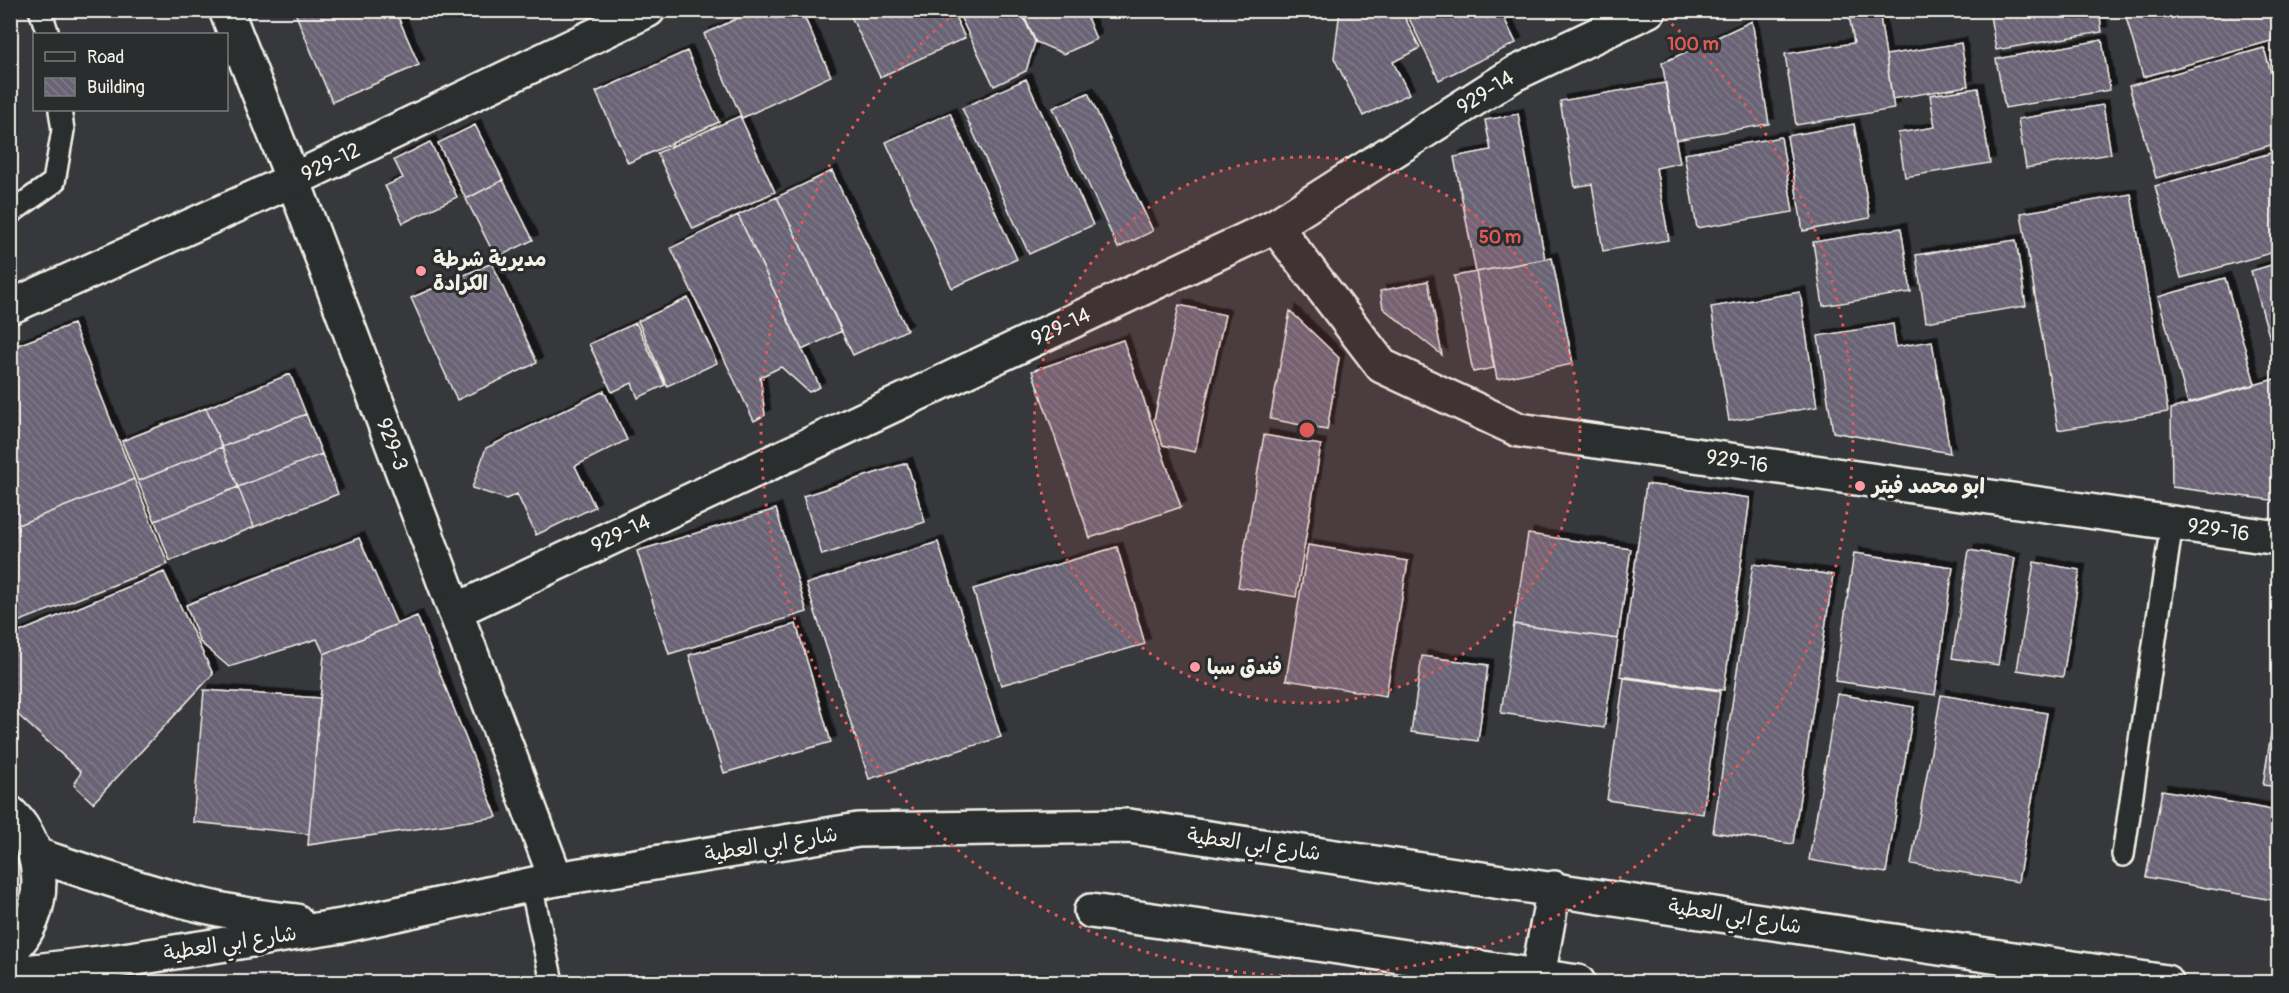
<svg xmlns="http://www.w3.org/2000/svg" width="2289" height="993" font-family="Pangolin,'Playpen Sans Arabic',sans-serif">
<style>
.building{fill:url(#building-back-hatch);stroke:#f4f1e8;stroke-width:1.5;filter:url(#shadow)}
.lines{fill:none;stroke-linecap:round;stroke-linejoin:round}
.lane-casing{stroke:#f4f1e8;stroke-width:26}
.street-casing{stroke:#f4f1e8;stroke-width:38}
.secondary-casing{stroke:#f4f1e8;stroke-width:38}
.lane{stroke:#2a2d2e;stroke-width:21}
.street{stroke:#2a2d2e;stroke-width:33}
.secondary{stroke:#2a2d2e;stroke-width:33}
.ring{fill:none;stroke:#de5a58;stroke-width:3;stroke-dasharray:3 6}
.poi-dot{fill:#ff9aa2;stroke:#2a2d2e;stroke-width:2}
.labels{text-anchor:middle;stroke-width:6;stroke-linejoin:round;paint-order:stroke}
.street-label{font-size:21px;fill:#f4f1e8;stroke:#2a2d2e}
.poi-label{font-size:21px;font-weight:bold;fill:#f4f1e8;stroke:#2a2d2e;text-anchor:start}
.centre{fill:#de5a58;stroke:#2a2d2e;stroke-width:3}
.ring-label{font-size:18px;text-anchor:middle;font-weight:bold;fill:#de5a58;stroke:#2a2d2e;stroke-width:6;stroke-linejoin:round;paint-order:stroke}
</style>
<defs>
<pattern id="building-back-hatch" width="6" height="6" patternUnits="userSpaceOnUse" patternTransform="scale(1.5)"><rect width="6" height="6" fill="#696375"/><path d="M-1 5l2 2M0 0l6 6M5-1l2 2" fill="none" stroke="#7f7a89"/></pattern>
<filter id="shadow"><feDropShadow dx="5.5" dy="-5.5" stdDeviation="0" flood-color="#0009"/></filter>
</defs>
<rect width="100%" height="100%" fill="#37383c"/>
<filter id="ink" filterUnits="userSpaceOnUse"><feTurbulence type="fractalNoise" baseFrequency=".0167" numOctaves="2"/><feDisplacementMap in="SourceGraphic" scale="12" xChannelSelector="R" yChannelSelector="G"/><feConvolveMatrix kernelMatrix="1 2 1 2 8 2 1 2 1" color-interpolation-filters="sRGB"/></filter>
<g filter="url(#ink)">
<path class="building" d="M 294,10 L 395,10 L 419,65 L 332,102 Z
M 755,10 L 801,10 L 831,76 L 742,118 L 704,34 Z
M 848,10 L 952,10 L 965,38 L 880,77 Z
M 957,10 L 1020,10 L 1035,42 L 1026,71 L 994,86 Z
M 1021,10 L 1084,10 L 1096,39 L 1064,54 L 1036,42 Z
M 1340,10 L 1401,10 L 1420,48 L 1393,62 L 1409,94 L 1363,116 L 1334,58 Z
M 1405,10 L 1500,10 L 1516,43 L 1439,80 Z
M 1848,10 L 1879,10 L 1894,109 L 1796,125 L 1785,54 L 1854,43 Z
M 1989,10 L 2099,10 L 2102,32 L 1996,50 Z
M 2124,10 L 2270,10 L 2278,39 L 2143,77 Z
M 1752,21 L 1769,124 L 1676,140 L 1662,63 Z
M 2102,40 L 2110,90 L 2005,108 L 1996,59 Z
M 1961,43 L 1968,86 L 1892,99 L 1886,55 Z
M 2264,48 L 2278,99 L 2278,143 L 2156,178 L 2129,86 Z
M 687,51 L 719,122 L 628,163 L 596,92 Z
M 1026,79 L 1093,225 L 1029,254 L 962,108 Z
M 1665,83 L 1680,163 L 1656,168 L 1669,240 L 1603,251 L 1592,184 L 1575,187 L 1560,101 Z
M 1978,88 L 1990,163 L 1905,177 L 1898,133 L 1935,127 L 1930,95 Z
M 1088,93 L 1153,231 L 1118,248 L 1053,108 Z
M 2103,105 L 2111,154 L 2026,168 L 2018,119 Z
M 950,113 L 1017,259 L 952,288 L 886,142 Z
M 1518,114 L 1545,259 L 1476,272 L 1454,157 L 1491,150 L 1485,120 Z
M 740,116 L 775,192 L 693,229 L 657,153 Z
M 1854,124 L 1870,218 L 1803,231 L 1787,136 Z
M 475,125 L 503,180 L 466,199 L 438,143 Z
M 1781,137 L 1793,212 L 1697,228 L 1684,154 Z
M 430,142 L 457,197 L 403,223 L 385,186 L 403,178 L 394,160 Z
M 2278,151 L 2278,251 L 2181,278 L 2155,186 Z
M 832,171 L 907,330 L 853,355 L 777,197 Z
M 503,180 L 533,240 L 496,258 L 466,199 Z
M 2131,194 L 2168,412 L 2058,430 L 2021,213 Z
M 777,197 L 842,331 L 802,350 L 738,215 Z
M 738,215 L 820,387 L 809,392 L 781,367 L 760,377 L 765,415 L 754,421 L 671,248 Z
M 1901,228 L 1911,292 L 1823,306 L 1813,242 Z
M 2016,240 L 2026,306 L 1926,322 L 1916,255 Z
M 1552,258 L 1573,364 L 1497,379 L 1476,272 Z
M 492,263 L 537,363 L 457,400 L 411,298 Z
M 2278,263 L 2278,368 L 2251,271 Z
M 1476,272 L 1494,368 L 1473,372 L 1454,276 Z
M 2225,278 L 2255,384 L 2188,403 L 2158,297 Z
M 1428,281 L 1442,355 L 1383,308 L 1380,291 Z
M 1800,292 L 1817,407 L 1729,421 L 1711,307 Z
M 688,298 L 717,363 L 667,386 L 638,321 Z
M 1179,305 L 1225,315 L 1195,452 L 1163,445 L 1154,420 Z
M 1290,311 L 1339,358 L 1327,430 L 1270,419 Z
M 636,323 L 665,385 L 638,398 L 632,383 L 612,392 L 589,344 Z
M 73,324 L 134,479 L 10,528 L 10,348 Z
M 1893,324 L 1896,347 L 1932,341 L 1950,453 L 1833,432 L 1818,336 Z
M 1123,340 L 1181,507 L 1090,538 L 1032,371 Z
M 290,374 L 306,414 L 222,447 L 206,408 Z
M 2278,378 L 2278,501 L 2172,487 L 2171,409 Z
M 604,391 L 627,440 L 575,466 L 595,507 L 536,535 L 517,494 L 506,499 L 472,488 L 486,448 Z
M 206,408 L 222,447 L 138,481 L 122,441 Z
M 306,414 L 322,454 L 238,487 L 222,447 Z
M 1264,435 L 1321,445 L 1296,597 L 1238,587 Z
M 222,447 L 238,487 L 155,521 L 138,481 Z
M 322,454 L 338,494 L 254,527 L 238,487 Z
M 907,463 L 925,522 L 822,555 L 803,496 Z
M 134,479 L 168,564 L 10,625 L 10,528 Z
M 1646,484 L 1750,498 L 1724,690 L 1620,676 Z
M 238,487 L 254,527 L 170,561 L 155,521 Z
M 776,509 L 807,612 L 669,654 L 637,551 Z
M 1528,534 L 1631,549 L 1618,639 L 1514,624 Z
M 359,538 L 397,624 L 324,654 L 317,639 L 229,667 L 200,642 L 186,605 Z
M 938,542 L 1001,737 L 869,779 L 806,584 Z
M 1308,545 L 1408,561 L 1386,696 L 1286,680 Z
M 1117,547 L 1145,644 L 1001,685 L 973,589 Z
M 1969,550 L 2015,558 L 1998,665 L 1952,658 Z
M 1854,553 L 1953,567 L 1935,695 L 1835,681 Z
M 2034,562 L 2080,570 L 2063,677 L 2017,670 Z
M 1753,564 L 1833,575 L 1793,844 L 1713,832 Z
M 164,572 L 213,674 L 93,803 L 74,785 L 81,772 L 16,713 L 10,703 L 10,636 Z
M 417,616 L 497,817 L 308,845 L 324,654 Z
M 796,624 L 831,742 L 724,773 L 689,655 Z
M 1514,624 L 1618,639 L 1604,728 L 1501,713 Z
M 1422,656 L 1488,665 L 1478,741 L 1411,732 Z
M 1624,678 L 1720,691 L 1703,814 L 1607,800 Z
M 2278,688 L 2278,787 L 2263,785 Z
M 204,690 L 320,698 L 309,834 L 193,822 Z
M 1837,694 L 1914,707 L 1886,873 L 1809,860 Z
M 1941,695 L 2047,713 L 2018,882 L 1911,864 Z
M 2162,790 L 2278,811 L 2278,901 L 2146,877 Z"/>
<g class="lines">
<g class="lane-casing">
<path id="lane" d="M 40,10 L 48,34
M 10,213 L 54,182 L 63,130 L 60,110
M 2123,855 L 2172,523
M 531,885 L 552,982"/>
</g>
<g class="street-casing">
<g id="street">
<path id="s1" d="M 226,10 L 293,180 L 556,879"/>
<path id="s2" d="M 1275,226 L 1382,366 L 1519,430 L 2278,538"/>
<path id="s3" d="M 10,307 L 293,180 L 648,10"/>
<path id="s4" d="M 455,611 L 1275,226 L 1514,74 L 1649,10"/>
<path d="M 1091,911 L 1578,982"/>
</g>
</g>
<g class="secondary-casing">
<path id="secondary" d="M 10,813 C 48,849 49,915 10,951
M 36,855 C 121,883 205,913 296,921
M 10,974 L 117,961 L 342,926 L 556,879 L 858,830 L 1129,826 L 2166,982
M 1538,976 L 1554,888"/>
</g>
<use href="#lane" class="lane"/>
<use href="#street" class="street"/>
<use href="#secondary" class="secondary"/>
</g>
</g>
<circle cx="1307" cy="430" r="273" fill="#de5a58" fill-opacity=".12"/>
<g class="ring">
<circle cx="1307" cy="430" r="273"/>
<path d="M1658 12A546 546 0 1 1 956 12"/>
</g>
<g class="poi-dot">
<circle cx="421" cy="271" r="6"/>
<circle cx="1860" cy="486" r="6"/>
<circle cx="1195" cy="667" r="6"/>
</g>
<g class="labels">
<g class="street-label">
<text dy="7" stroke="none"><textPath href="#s4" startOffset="1155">929-14</textPath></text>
<text dy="7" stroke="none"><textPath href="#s3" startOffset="352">929-12</textPath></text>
<text dy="7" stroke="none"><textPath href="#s4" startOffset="669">929-14</textPath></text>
<text dy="7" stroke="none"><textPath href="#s1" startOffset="465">929-3</textPath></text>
<text dy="7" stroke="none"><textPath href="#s2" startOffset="548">929-16</textPath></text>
<text dy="7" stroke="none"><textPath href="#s2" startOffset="1034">929-16</textPath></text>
<text dy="7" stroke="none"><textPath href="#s4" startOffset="183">929-14</textPath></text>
<text transform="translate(771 844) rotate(-9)" y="7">شارع ابي العطية</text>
<text transform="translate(1254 844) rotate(8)" y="7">شارع ابي العطية</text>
<text transform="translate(1735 916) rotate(9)" y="7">شارع ابي العطية</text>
<text transform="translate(230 943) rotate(-9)" y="7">شارع ابي العطية</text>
</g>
<g class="poi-label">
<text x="433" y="266">مديرية شرطة<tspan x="433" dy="24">الكرادة</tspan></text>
<text x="1872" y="493">ابو محمد فيتر</text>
<text x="1207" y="674">فندق سبا</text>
</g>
</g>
<circle cx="1307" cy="430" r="9" class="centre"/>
<g class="ring-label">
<text x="1693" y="50">100 m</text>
<text x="1500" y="243">50 m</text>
</g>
<rect width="2289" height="993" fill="none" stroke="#2a2d2e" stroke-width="36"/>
<rect x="18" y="18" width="2253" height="957" fill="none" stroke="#f4f1e8" stroke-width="2" filter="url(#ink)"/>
<rect x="33" y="33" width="195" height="78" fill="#2a2d2e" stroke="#7b7b78" stroke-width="1.5"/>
<rect x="45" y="52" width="30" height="9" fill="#2a2d2e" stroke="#7b7b78" stroke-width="1.5"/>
<text x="87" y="63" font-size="18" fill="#f4f1e8">Road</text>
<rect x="45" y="78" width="30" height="18" fill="url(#building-back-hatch)" stroke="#7b7b78" stroke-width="1.5"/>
<text x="87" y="93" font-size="18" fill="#f4f1e8">Building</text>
</svg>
